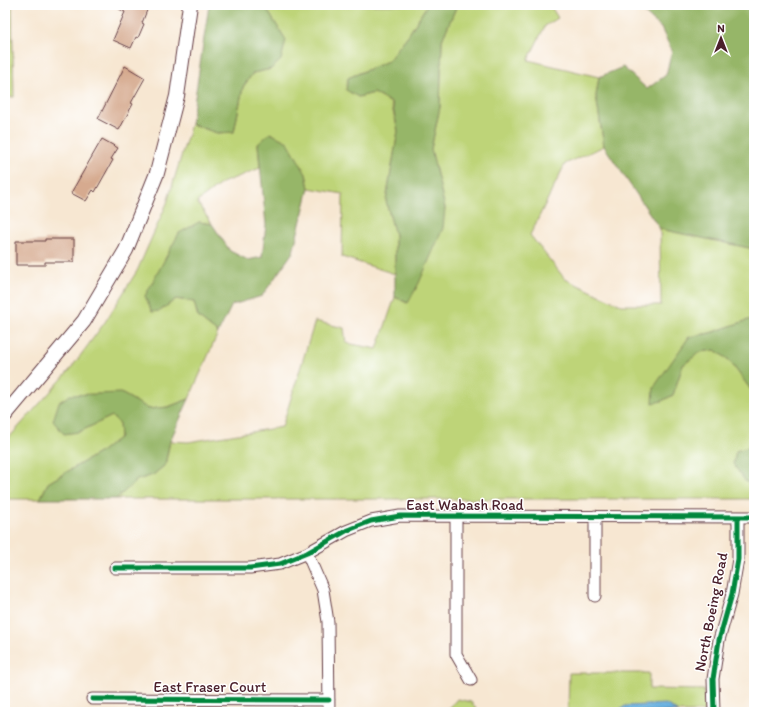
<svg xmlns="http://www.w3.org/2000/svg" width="759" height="717" font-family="Itim,sans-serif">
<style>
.green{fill:#bed478;stroke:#847a52}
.forest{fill:#96b668;stroke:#706a4a}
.water{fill:#68b0df;stroke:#596885}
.building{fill:#d6aa8f}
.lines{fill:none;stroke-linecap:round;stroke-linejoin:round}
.minor-casing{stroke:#643d44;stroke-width:13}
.major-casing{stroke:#643d44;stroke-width:16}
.minor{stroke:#fff;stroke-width:11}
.major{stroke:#fff;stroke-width:14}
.cycleway-casing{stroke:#fff;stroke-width:8}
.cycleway{stroke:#00873e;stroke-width:5}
.labels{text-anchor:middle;stroke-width:3;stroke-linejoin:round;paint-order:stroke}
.street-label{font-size:15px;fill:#4a1f2b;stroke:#fff}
</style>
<rect width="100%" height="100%" fill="#fff"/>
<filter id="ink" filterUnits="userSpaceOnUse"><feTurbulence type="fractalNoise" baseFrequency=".025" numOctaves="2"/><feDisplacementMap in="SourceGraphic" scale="8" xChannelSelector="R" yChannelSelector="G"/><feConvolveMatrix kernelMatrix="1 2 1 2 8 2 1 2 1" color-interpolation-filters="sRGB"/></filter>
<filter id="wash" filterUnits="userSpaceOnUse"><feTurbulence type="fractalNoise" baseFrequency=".012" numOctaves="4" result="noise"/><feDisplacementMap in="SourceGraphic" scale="16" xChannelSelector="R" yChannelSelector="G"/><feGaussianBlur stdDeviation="0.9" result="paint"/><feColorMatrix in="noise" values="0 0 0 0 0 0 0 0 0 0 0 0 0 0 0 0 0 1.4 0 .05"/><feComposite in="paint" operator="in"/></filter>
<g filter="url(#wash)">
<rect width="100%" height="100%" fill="#f7e7d2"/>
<path class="green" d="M 5,5 L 12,5 L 14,97 L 5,97 Z
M 264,5 L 427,5 L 409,34 L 388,61 L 348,78 L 358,97 L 374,93 L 391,103 L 398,131 L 386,201 L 395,235 L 395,274 L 342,257 L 343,194 L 309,188 L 306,174 L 258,144 L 260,168 L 222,183 L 197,202 L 212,224 L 199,222 L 160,311 L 176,299 L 194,302 L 198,317 L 218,333 L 189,399 L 168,407 L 149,409 L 121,393 L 79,432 L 112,416 L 119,423 L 120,437 L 102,451 L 48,483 L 40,499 L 5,499 L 5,442 L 69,371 L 105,322 L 137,271 L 167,203 L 191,124 L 217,133 L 234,132 L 243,87 L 253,73 L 271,69 L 286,40 Z
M 457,5 L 550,5 L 558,18 L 545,26 L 528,60 L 599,77 L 596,96 L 604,146 L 565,164 L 530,235 L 565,279 L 621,305 L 661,305 L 660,229 L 754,249 L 754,318 L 710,333 L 689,337 L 653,402 L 662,401 L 673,395 L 683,365 L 700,352 L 715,350 L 729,360 L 754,394 L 754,446 L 736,451 L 746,482 L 754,484 L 754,499 L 116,499 L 137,480 L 153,475 L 165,465 L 170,441 L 188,442 L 282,427 L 315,321 L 344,328 L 346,343 L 377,349 L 395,297 L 407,303 L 445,208 L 431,149 L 440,107 L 442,40 Z
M 569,673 L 649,673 L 649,689 L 704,690 L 704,712 L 568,712 Z
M 457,699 L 471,702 L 479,712 L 446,712 Z"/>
<path class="forest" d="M 209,5 L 264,5 L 286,40 L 281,60 L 271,69 L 253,73 L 243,87 L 234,132 L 217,133 L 191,124 Z
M 427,5 L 457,5 L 442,40 L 440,107 L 431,149 L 445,208 L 443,228 L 419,283 L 408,303 L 395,297 L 395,235 L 386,201 L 398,131 L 392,103 L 374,93 L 358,97 L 346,90 L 348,78 L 388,61 L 409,34 Z
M 636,5 L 754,5 L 754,249 L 660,229 L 604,146 L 596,96 L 599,77 L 623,67 L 647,89 L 666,75 L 672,51 L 661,28 Z
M 270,133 L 288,142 L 306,174 L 309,188 L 293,252 L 262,296 L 232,305 L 218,333 L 198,317 L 194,302 L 176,299 L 160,311 L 152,312 L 145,296 L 179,233 L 199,222 L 212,224 L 230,251 L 248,260 L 262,257 L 266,225 L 258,144 Z
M 754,318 L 754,394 L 729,360 L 715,350 L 700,352 L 683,365 L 673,395 L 662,401 L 653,403 L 654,387 L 689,337 L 710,333 Z
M 121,393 L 149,409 L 168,407 L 189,399 L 170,441 L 165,465 L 153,475 L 137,480 L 116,499 L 40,499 L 48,483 L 102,451 L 120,437 L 119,423 L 112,416 L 79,432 L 64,434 L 53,421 L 59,402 L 70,395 Z
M 754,446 L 754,484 L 746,482 L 733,464 L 736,451 Z"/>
<path class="water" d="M 666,704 L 678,712 L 617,712 L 625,706 Z"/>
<g id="blocks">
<path class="building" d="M 112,5 L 149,5 L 142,23 L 144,24 L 138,38 L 136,37 L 131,48 L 113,40 L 125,12 Z
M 125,66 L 145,78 L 131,103 L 133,104 L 119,130 L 98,119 Z
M 102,139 L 118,148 L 111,159 L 113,160 L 95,192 L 93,190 L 86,201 L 71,193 Z
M 45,239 L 74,239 L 74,262 L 45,262 L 45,265 L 16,265 L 16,241 L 45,241 Z"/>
</g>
</g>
<g filter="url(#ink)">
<use href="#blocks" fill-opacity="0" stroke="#643d44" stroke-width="1"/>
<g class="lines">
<g class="minor-casing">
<path id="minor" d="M 595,516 L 595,596
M 456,517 L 456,654 L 471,680
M 307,553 L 323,590 L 328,622 L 329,712
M 115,568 L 250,568 L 280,564 L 307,553 L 346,531 L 371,521 L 400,516 L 754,517
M 92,699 L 329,700
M 714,712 L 713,679 L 719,640 L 732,594 L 738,559 L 738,517"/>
</g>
<g class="major-casing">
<path id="major" d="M 5,415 L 84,321 L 126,250 L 157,173 L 177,96 L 190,5"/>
</g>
<use href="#minor" class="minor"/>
<use href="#major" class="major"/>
<g class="cycleway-casing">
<path id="cycleway" d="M 115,568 L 250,568 L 280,564 L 307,553 L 346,531 L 371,521 L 400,516 L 754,517
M 92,699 L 329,700
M 714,712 L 713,679 L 719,640 L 732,594 L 738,559 L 738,517"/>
</g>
<use href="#cycleway" class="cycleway"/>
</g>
</g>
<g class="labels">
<g class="street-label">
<text x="465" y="510">East Wabash Road</text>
<text transform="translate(711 612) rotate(-79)" y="5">North Boeing Road</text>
<text x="210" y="692">East Fraser Court</text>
</g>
</g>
<rect width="759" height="717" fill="none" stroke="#fff" stroke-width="20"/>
<g transform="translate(721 38)" stroke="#ffffff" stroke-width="3" paint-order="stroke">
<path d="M0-3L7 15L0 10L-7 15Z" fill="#4a1f2b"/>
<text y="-6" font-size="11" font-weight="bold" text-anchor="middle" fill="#4a1f2b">N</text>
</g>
</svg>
